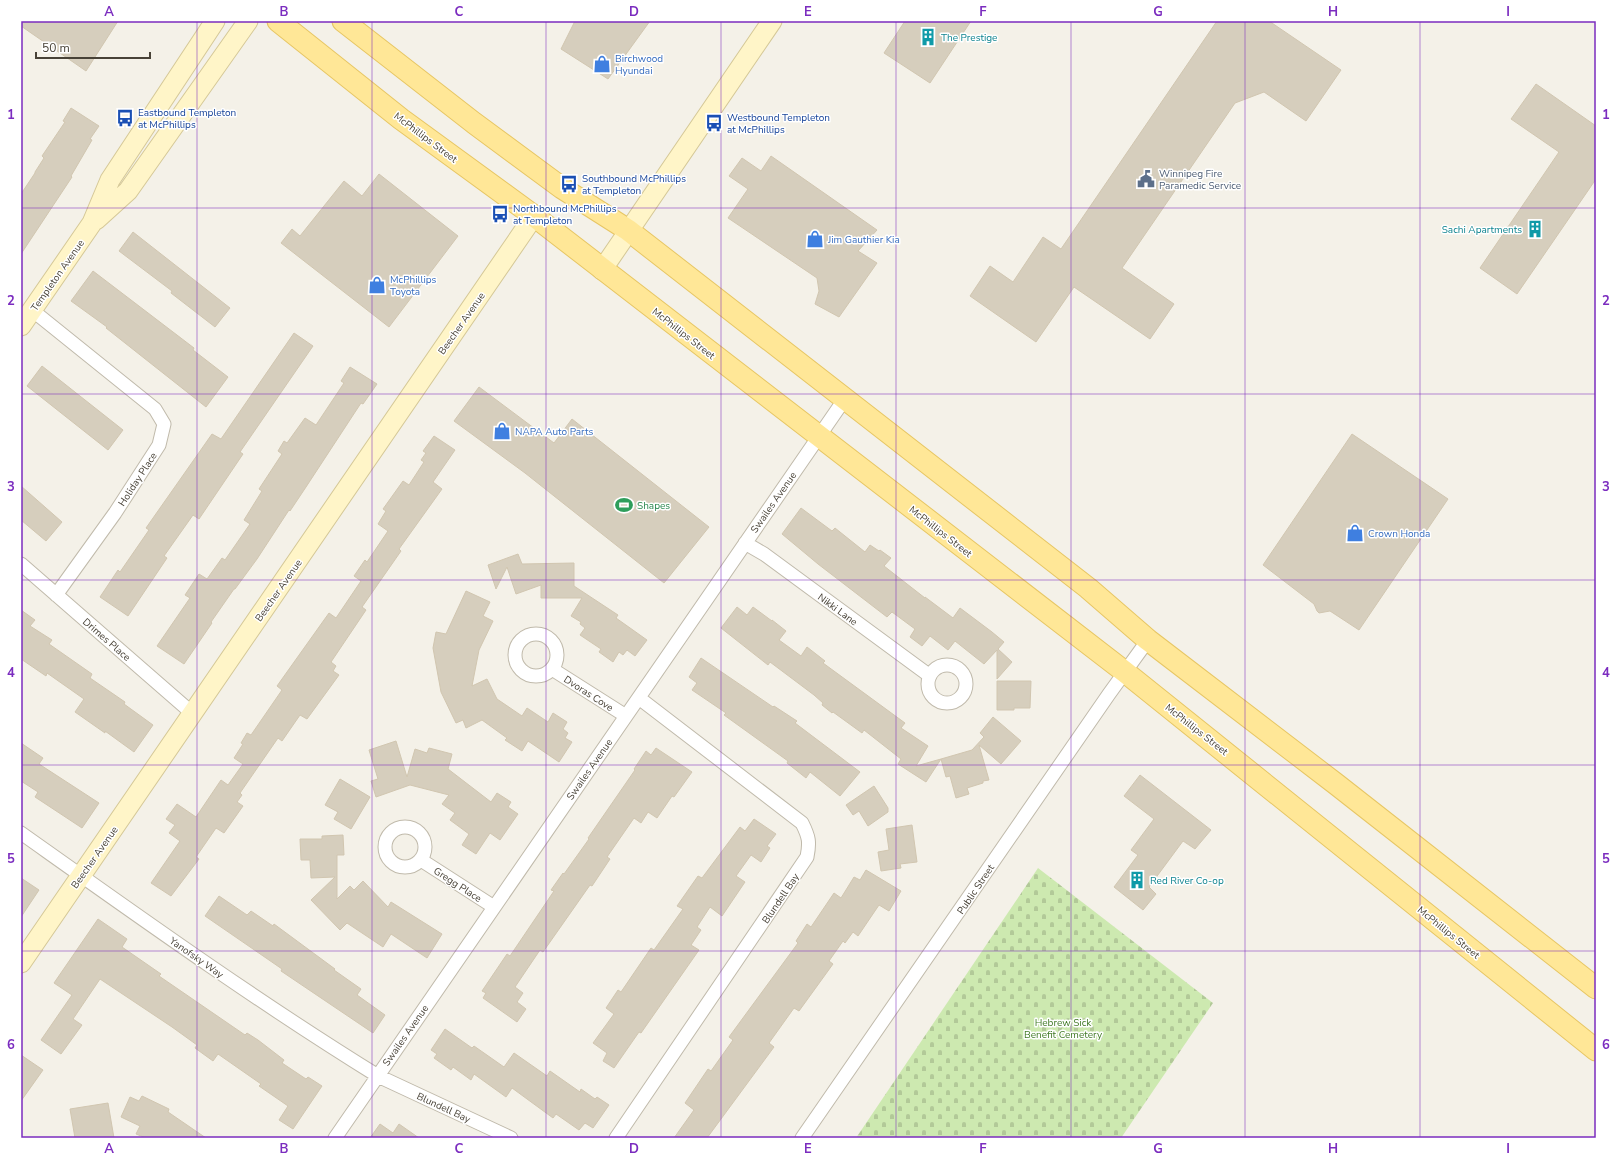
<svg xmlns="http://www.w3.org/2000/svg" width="1617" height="1159" font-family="'Nunito Sans',sans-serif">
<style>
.cemetery{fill:url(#cemetery-stones)}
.building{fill:#d6cebd;stroke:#d1c6b0}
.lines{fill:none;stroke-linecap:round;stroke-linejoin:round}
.street-casing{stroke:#c0baab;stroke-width:15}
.secondary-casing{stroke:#d5c897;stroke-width:21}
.primary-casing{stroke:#e7c664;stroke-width:23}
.street{stroke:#fff;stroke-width:13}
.secondary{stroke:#fff5c8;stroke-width:19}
.primary{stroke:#ffe797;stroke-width:21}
.grid{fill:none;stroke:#7b2cbf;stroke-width:1;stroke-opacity:0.55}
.labels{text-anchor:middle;stroke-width:3;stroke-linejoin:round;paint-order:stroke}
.culture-label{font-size:10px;fill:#0d838f;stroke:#fff;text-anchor:start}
.shop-label{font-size:10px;fill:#366cbe;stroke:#fff;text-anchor:start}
.transit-label{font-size:10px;fill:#164399;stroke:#fff;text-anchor:start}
.street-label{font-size:10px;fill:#484237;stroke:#fff}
.service-label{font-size:10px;fill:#4e5e75;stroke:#fff;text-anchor:start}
.leisure-label{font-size:10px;fill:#27864d;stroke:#fff;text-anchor:start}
.park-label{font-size:10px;fill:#437c28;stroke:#fff}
.neatline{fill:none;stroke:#7b2cbf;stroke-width:1.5}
.grid-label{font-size:13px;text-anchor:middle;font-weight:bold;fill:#7b2cbf}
</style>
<defs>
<pattern id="cemetery-stones" width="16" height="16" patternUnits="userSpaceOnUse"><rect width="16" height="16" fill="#cde9b0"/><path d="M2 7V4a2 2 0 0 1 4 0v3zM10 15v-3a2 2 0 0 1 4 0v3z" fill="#b2c998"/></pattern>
</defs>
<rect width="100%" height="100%" fill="#f4f1e8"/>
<path class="cemetery" d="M 1038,868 L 1213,1003 L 1121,1138 L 856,1138 Z"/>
<path class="building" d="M 21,21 L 118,21 L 86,71 L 21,26 Z
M 575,21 L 650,21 L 608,79 L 561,49 Z
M 905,21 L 971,21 L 930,83 L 884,53 Z
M 1217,21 L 1269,21 L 1341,70 L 1306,121 L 1264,92 L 1235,103 L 1122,268 L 1174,304 L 1150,339 L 1074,287 L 1036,342 L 970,296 L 990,266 L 1013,282 L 1043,237 L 1061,249 Z
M 1536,84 L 1596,126 L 1596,179 L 1517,294 L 1480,268 L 1559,152 L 1511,119 Z
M 71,108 L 99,126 L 90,139 L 92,140 L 71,176 L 72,177 L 21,254 L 21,194 L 35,173 L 35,172 L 44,158 L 42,156 L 65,122 L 63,121 Z
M 771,156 L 877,230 L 858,251 L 877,263 L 839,317 L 815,304 L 819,291 L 817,278 L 728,218 L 748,189 L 729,176 L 742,158 L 761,171 Z
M 379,174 L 458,236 L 389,327 L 281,243 L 292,229 L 300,236 L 344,181 L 362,196 Z
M 133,232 L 230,308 L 215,327 L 171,293 L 172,291 L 119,251 Z
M 93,271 L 194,348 L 193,350 L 228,377 L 206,407 L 106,328 L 107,327 L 71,301 Z
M 294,333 L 313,346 L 240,452 L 243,454 L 199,519 L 193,515 L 164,556 L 167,558 L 128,616 L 100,597 L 118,570 L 120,572 L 149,530 L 146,528 L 212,434 L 221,439 Z
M 42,366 L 123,430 L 108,450 L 27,386 Z
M 350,367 L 377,384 L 363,404 L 361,403 L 306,487 L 290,511 L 289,510 L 257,559 L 235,589 L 234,589 L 211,622 L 212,623 L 184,664 L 157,646 L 190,598 L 185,595 L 199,574 L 207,579 L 222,558 L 225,560 L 250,524 L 244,520 L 262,491 L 259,489 L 282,454 L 278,451 L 284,441 L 287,443 L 305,418 L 316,425 L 344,383 L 341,381 Z
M 479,387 L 554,443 L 572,419 L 709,527 L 664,583 L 525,473 L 454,421 Z
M 1352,434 L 1448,499 L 1359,630 L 1330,611 L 1319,613 L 1317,611 L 1314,604 L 1263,565 Z
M 434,436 L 455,450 L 433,482 L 442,489 L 399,549 L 401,551 L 362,607 L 366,610 L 331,662 L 336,666 L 333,671 L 339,675 L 307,719 L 300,715 L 282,741 L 278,738 L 240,793 L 242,795 L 237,802 L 243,806 L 224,833 L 216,828 L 196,857 L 199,859 L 171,896 L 151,883 L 180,841 L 169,833 L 175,825 L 166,819 L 177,804 L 196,817 L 221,780 L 228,785 L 243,764 L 234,758 L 243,744 L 241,743 L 247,733 L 251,735 L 282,690 L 277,686 L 329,613 L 336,618 L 361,581 L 354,576 L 365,560 L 367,562 L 388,531 L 378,524 L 386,511 L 383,509 L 403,481 L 409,485 L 424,462 L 421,460 L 426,453 L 423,451 Z
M 21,486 L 62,522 L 46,541 L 21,520 Z
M 801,508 L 832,531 L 835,528 L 865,552 L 870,545 L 879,551 L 880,550 L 891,558 L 884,566 L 925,598 L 925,597 L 953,618 L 960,608 L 992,632 L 1004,642 L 998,649 L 1012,662 L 997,679 L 997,650 L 984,664 L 955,641 L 948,650 L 930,636 L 922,646 L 910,637 L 915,629 L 892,612 L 887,617 L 818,564 L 782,534 Z
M 518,554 L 522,564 L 574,563 L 574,586 L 618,615 L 616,618 L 647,640 L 635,656 L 627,650 L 623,655 L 619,652 L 613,662 L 599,652 L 601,649 L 580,635 L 585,628 L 580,624 L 581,622 L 571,616 L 582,598 L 541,598 L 541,585 L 516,594 L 507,567 L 496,589 L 488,565 Z
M 466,591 L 490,602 L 483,616 L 493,621 L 479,650 L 472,686 L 487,679 L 497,699 L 522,716 L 527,708 L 548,722 L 553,713 L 567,722 L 563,729 L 568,733 L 565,738 L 572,742 L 559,762 L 528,741 L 522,751 L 505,740 L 507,738 L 482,720 L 466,728 L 463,720 L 456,723 L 441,692 L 433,648 L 436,632 L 446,634 Z
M 737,607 L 747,615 L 753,607 L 772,621 L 772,620 L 786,631 L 779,640 L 801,656 L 807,647 L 825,661 L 823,663 L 905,723 L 901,728 L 928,746 L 916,766 L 941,759 L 926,782 L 898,764 L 901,759 L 864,730 L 862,733 L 833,712 L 832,713 L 822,705 L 823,703 L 814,695 L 770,662 L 768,665 L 721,628 Z
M 21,610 L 35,620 L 30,626 L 52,640 L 49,644 L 92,674 L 90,678 L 125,702 L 124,704 L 153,725 L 134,752 L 105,731 L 105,733 L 75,712 L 84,699 L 47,673 L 46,676 L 21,659 Z
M 701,658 L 773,707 L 774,706 L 797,721 L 795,723 L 860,772 L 840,796 L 810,772 L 806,778 L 787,763 L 788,761 L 724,715 L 726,713 L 692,690 L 697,683 L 689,677 Z
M 997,681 L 1031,681 L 1030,708 L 1014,708 L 1014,710 L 997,710 Z
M 993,717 L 1021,741 L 1001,764 L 979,745 L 989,780 L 983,781 L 983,783 L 967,788 L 969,794 L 956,798 L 950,776 L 946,777 L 941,759 L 972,750 L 984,737 L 980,733 Z
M 396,741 L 407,777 L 415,749 L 427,753 L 429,748 L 452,754 L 448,769 L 491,802 L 497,793 L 511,802 L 508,807 L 518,814 L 500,840 L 490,833 L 476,854 L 462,845 L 469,834 L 450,820 L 455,813 L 442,804 L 449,795 L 410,785 L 376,797 L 371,781 L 378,779 L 369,750 Z
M 21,743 L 43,758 L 39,764 L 99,803 L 82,828 L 35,797 L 38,792 L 21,781 Z
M 656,748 L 692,772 L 674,797 L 672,796 L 657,818 L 648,812 L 641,823 L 634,818 L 607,857 L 610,859 L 592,886 L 590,885 L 543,952 L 540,950 L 515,987 L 523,993 L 517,1002 L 526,1009 L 517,1022 L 483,998 L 486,993 L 482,991 L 507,954 L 510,956 L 554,891 L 551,890 L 563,873 L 564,874 L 589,839 L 588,838 L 635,770 L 634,769 L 646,751 L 651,755 Z
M 1140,775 L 1211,830 L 1195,849 L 1183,841 L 1149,887 L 1156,894 L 1143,910 L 1114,887 L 1138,855 L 1131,850 L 1154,819 L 1124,796 Z
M 340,779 L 370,797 L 351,829 L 334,819 L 338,812 L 325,805 Z
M 874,786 L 888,808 L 888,812 L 868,826 L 859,811 L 853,815 L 846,805 Z
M 754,819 L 776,834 L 767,846 L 770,848 L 761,862 L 751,855 L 736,876 L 745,882 L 722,916 L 710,907 L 697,927 L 701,930 L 691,945 L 699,950 L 641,1033 L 639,1032 L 614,1068 L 603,1061 L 607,1053 L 593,1043 L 614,1014 L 606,1008 L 618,990 L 621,992 L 651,948 L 654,950 L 683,909 L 677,906 L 698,876 L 702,878 L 740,827 L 745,831 Z
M 912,825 L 917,862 L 900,864 L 901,868 L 881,871 L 878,852 L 889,850 L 886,829 Z
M 343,835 L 344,855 L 337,855 L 337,899 L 350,886 L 354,890 L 363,881 L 388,907 L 391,902 L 442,934 L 427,958 L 391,934 L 383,947 L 347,923 L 340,930 L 311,900 L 335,877 L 311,878 L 310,860 L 301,860 L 300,839 L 322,839 L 322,836 Z
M 866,870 L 901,891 L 889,911 L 879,905 L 858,936 L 853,932 L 845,943 L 843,941 L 829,961 L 833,964 L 799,1011 L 794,1008 L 769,1043 L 774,1047 L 707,1138 L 674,1138 L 694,1110 L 685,1103 L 708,1069 L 711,1071 L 733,1040 L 729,1037 L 798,943 L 796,941 L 807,924 L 811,927 L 834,893 L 841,898 L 854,877 L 860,880 Z
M 21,878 L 39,890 L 21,917 Z
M 219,896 L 247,915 L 251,911 L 273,926 L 274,924 L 335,969 L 334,970 L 361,989 L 357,995 L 385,1015 L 373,1033 L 281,971 L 282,969 L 205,916 Z
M 98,919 L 127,939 L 122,947 L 161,974 L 159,976 L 245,1035 L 247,1033 L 258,1040 L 284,1060 L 282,1063 L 306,1079 L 308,1077 L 322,1086 L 293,1129 L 279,1120 L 288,1106 L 259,1086 L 261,1084 L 218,1054 L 213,1061 L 195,1048 L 197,1045 L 172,1027 L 100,979 L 73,1019 L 82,1025 L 61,1054 L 41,1040 L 72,995 L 54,983 Z
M 445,1029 L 472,1048 L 474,1046 L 504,1067 L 514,1053 L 547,1076 L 550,1071 L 580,1092 L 581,1089 L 595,1099 L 597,1097 L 609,1105 L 593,1128 L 585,1123 L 579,1130 L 556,1114 L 553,1118 L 512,1088 L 506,1097 L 474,1074 L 471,1080 L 453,1067 L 451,1070 L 434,1058 L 437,1054 L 431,1050 Z
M 21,1055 L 43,1070 L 21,1101 Z
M 142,1096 L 169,1109 L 168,1112 L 206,1138 L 146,1138 L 136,1134 L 140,1126 L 121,1117 L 130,1097 L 139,1101 Z
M 108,1103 L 114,1138 L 75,1138 L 70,1109 Z
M 380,1124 L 393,1133 L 399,1124 L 419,1138 L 370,1138 Z"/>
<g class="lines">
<g class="street-casing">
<path id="street" d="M 32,310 L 155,409 L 164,424 L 159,445 L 115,513 L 56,595
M 745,543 L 764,554 L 930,676
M 21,564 L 192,713
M515 655a21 21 0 1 1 42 0a21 21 0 1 1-42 0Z
M928 684a19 19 0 1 1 38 0a19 19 0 1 1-38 0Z
M 552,669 L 626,716
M385 847a20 20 0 1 1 40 0a20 20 0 1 1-40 0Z
M 21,833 C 138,916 255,1000 378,1076 L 511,1138
M 421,860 L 494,907
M 335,1138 L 844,400
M 616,1138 L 807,857 C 810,842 809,837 802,823 L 639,698
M 802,1138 L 1109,694 L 1148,640"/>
</g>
<g class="secondary-casing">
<path id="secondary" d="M 96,220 L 128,191 L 248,21
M 602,270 L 772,21
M 21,326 L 92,223 L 110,180 L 215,21
M 21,963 L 534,216"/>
</g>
<g class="primary-casing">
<path id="primary" d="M 278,21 L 401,119 L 534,216 L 1125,672 L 1596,1050
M 343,21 L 474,123 L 562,188 L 628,230 L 1088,588 L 1148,640 L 1336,784 L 1596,988"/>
</g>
<use href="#street" class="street"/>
<use href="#secondary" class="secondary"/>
<use href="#primary" class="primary"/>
</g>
<path class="grid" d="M 197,21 L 197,1138M 372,21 L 372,1138M 546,21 L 546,1138M 721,21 L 721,1138M 896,21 L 896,1138M 1071,21 L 1071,1138M 1245,21 L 1245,1138M 1420,21 L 1420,1138M 21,208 L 1596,208M 21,394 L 1596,394M 21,580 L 1596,580M 21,765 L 1596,765M 21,951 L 1596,951"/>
<defs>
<g id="building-bare" transform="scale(1.38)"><path d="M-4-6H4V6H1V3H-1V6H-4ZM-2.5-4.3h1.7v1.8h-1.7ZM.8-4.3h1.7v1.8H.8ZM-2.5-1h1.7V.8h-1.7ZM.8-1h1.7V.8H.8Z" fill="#0f9aa8" stroke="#fff" stroke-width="2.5" paint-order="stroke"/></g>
<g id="shop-bare" transform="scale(1.38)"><path d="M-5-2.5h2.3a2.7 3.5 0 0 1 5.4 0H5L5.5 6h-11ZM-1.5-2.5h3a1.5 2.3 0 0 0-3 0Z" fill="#3f7fe0" stroke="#fff" stroke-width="2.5" paint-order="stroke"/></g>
<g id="bus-bare" transform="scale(1.38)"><path d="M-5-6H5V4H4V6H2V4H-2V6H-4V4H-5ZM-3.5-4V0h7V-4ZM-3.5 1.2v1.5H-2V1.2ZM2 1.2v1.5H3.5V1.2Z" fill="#1a4fb4" stroke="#fff" stroke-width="2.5" paint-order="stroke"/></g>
<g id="civic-bare" transform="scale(1.38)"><path d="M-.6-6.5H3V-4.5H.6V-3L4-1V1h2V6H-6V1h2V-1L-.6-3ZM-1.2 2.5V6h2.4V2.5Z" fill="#5c6f8a" stroke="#fff" stroke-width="2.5" paint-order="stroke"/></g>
<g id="stadium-bare" transform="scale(1.38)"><path d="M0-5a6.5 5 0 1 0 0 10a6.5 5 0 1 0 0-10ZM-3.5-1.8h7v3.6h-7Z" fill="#2e9e5b" stroke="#fff" stroke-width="2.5" paint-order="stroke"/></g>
</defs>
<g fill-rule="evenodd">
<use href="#building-bare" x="928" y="37"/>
<use href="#shop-bare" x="602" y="64"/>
<use href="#bus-bare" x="125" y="118"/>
<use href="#bus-bare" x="714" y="123"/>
<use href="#civic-bare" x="1146" y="179"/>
<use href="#bus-bare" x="569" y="184"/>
<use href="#bus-bare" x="500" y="214"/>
<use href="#building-bare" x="1535" y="229"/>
<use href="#shop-bare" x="815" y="239"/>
<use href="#shop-bare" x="377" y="285"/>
<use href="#shop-bare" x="502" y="431"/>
<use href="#stadium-bare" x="624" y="505"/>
<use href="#shop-bare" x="1355" y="533"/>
<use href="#building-bare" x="1137" y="880"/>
</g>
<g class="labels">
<g class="culture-label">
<text x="941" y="41">The Prestige</text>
<text x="1522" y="233" text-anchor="end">Sachi Apartments</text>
<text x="1150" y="884">Red River Co-op</text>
</g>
<g class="shop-label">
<text x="615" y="62">Birchwood<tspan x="615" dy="12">Hyundai</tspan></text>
<text x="828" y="243">Jim Gauthier Kia</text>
<text x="390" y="283">McPhillips<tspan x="390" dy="12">Toyota</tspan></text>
<text x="515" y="435">NAPA Auto Parts</text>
<text x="1368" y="537">Crown Honda</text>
</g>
<g class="transit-label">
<text x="138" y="116">Eastbound Templeton<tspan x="138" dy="12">at McPhillips</tspan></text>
<text x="727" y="121">Westbound Templeton<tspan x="727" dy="12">at McPhillips</tspan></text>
<text x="582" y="182">Southbound McPhillips<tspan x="582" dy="12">at Templeton</tspan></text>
<text x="513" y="212">Northbound McPhillips<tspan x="513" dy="12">at Templeton</tspan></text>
</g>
<g class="street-label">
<text transform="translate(426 137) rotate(37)" y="4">McPhillips Street</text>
<text transform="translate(57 275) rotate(-55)" y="4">Templeton Avenue</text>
<text transform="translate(461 323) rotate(-55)" y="4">Beecher Avenue</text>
<text transform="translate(684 333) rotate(38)" y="4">McPhillips Street</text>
<text transform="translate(137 479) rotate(-57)" y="4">Holiday Place</text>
<text transform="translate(773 502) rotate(-55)" y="4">Swailes Avenue</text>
<text transform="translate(941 531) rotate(38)" y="4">McPhillips Street</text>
<text transform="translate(278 590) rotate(-55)" y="4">Beecher Avenue</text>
<text transform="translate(838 609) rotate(36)" y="4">Nikki Lane</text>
<text transform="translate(107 639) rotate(41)" y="4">Drimes Place</text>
<text transform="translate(589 693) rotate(33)" y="4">Dvoras Cove</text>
<text transform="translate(1197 729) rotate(38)" y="4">McPhillips Street</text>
<text transform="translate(589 769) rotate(-55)" y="4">Swailes Avenue</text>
<text transform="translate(94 857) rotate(-55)" y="4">Beecher Avenue</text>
<text transform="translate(458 884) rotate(33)" y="4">Gregg Place</text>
<text transform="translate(975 889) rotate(-56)" y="4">Public Street</text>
<text transform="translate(780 898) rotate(-56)" y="4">Blundell Bay</text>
<text transform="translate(1449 932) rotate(39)" y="4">McPhillips Street</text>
<text transform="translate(197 957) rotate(35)" y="4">Yanofsky Way</text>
<text transform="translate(405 1035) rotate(-55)" y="4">Swailes Avenue</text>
<text transform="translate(444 1107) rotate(25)" y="4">Blundell Bay</text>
</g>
<g class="service-label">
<text x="1159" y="177">Winnipeg Fire<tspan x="1159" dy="12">Paramedic Service</tspan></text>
</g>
<g class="leisure-label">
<text x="637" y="509">Shapes</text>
</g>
<g class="park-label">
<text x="1063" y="1026">Hebrew Sick<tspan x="1063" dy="12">Benefit Cemetery</tspan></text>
</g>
</g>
<rect width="1617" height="1159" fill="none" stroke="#ffffff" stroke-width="44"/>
<path d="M36 52v6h114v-6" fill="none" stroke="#484237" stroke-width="2"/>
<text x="42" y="52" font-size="12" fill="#484237" stroke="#ffffff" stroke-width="3" paint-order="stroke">50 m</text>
<rect x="22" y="22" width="1573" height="1115" class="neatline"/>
<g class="grid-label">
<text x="109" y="16">A</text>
<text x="284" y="16">B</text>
<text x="459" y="16">C</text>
<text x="634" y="16">D</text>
<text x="808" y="16">E</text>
<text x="983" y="16">F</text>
<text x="1158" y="16">G</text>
<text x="1333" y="16">H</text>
<text x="1508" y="16">I</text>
<text x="11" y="119">1</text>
<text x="1606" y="119">1</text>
<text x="11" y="305">2</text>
<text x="1606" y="305">2</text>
<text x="11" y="491">3</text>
<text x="1606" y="491">3</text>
<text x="11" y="677">4</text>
<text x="1606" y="677">4</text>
<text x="11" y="863">5</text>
<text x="1606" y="863">5</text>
<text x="11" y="1049">6</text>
<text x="1606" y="1049">6</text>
<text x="109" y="1153">A</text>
<text x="284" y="1153">B</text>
<text x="459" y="1153">C</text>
<text x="634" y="1153">D</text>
<text x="808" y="1153">E</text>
<text x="983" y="1153">F</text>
<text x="1158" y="1153">G</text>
<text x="1333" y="1153">H</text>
<text x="1508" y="1153">I</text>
</g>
</svg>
